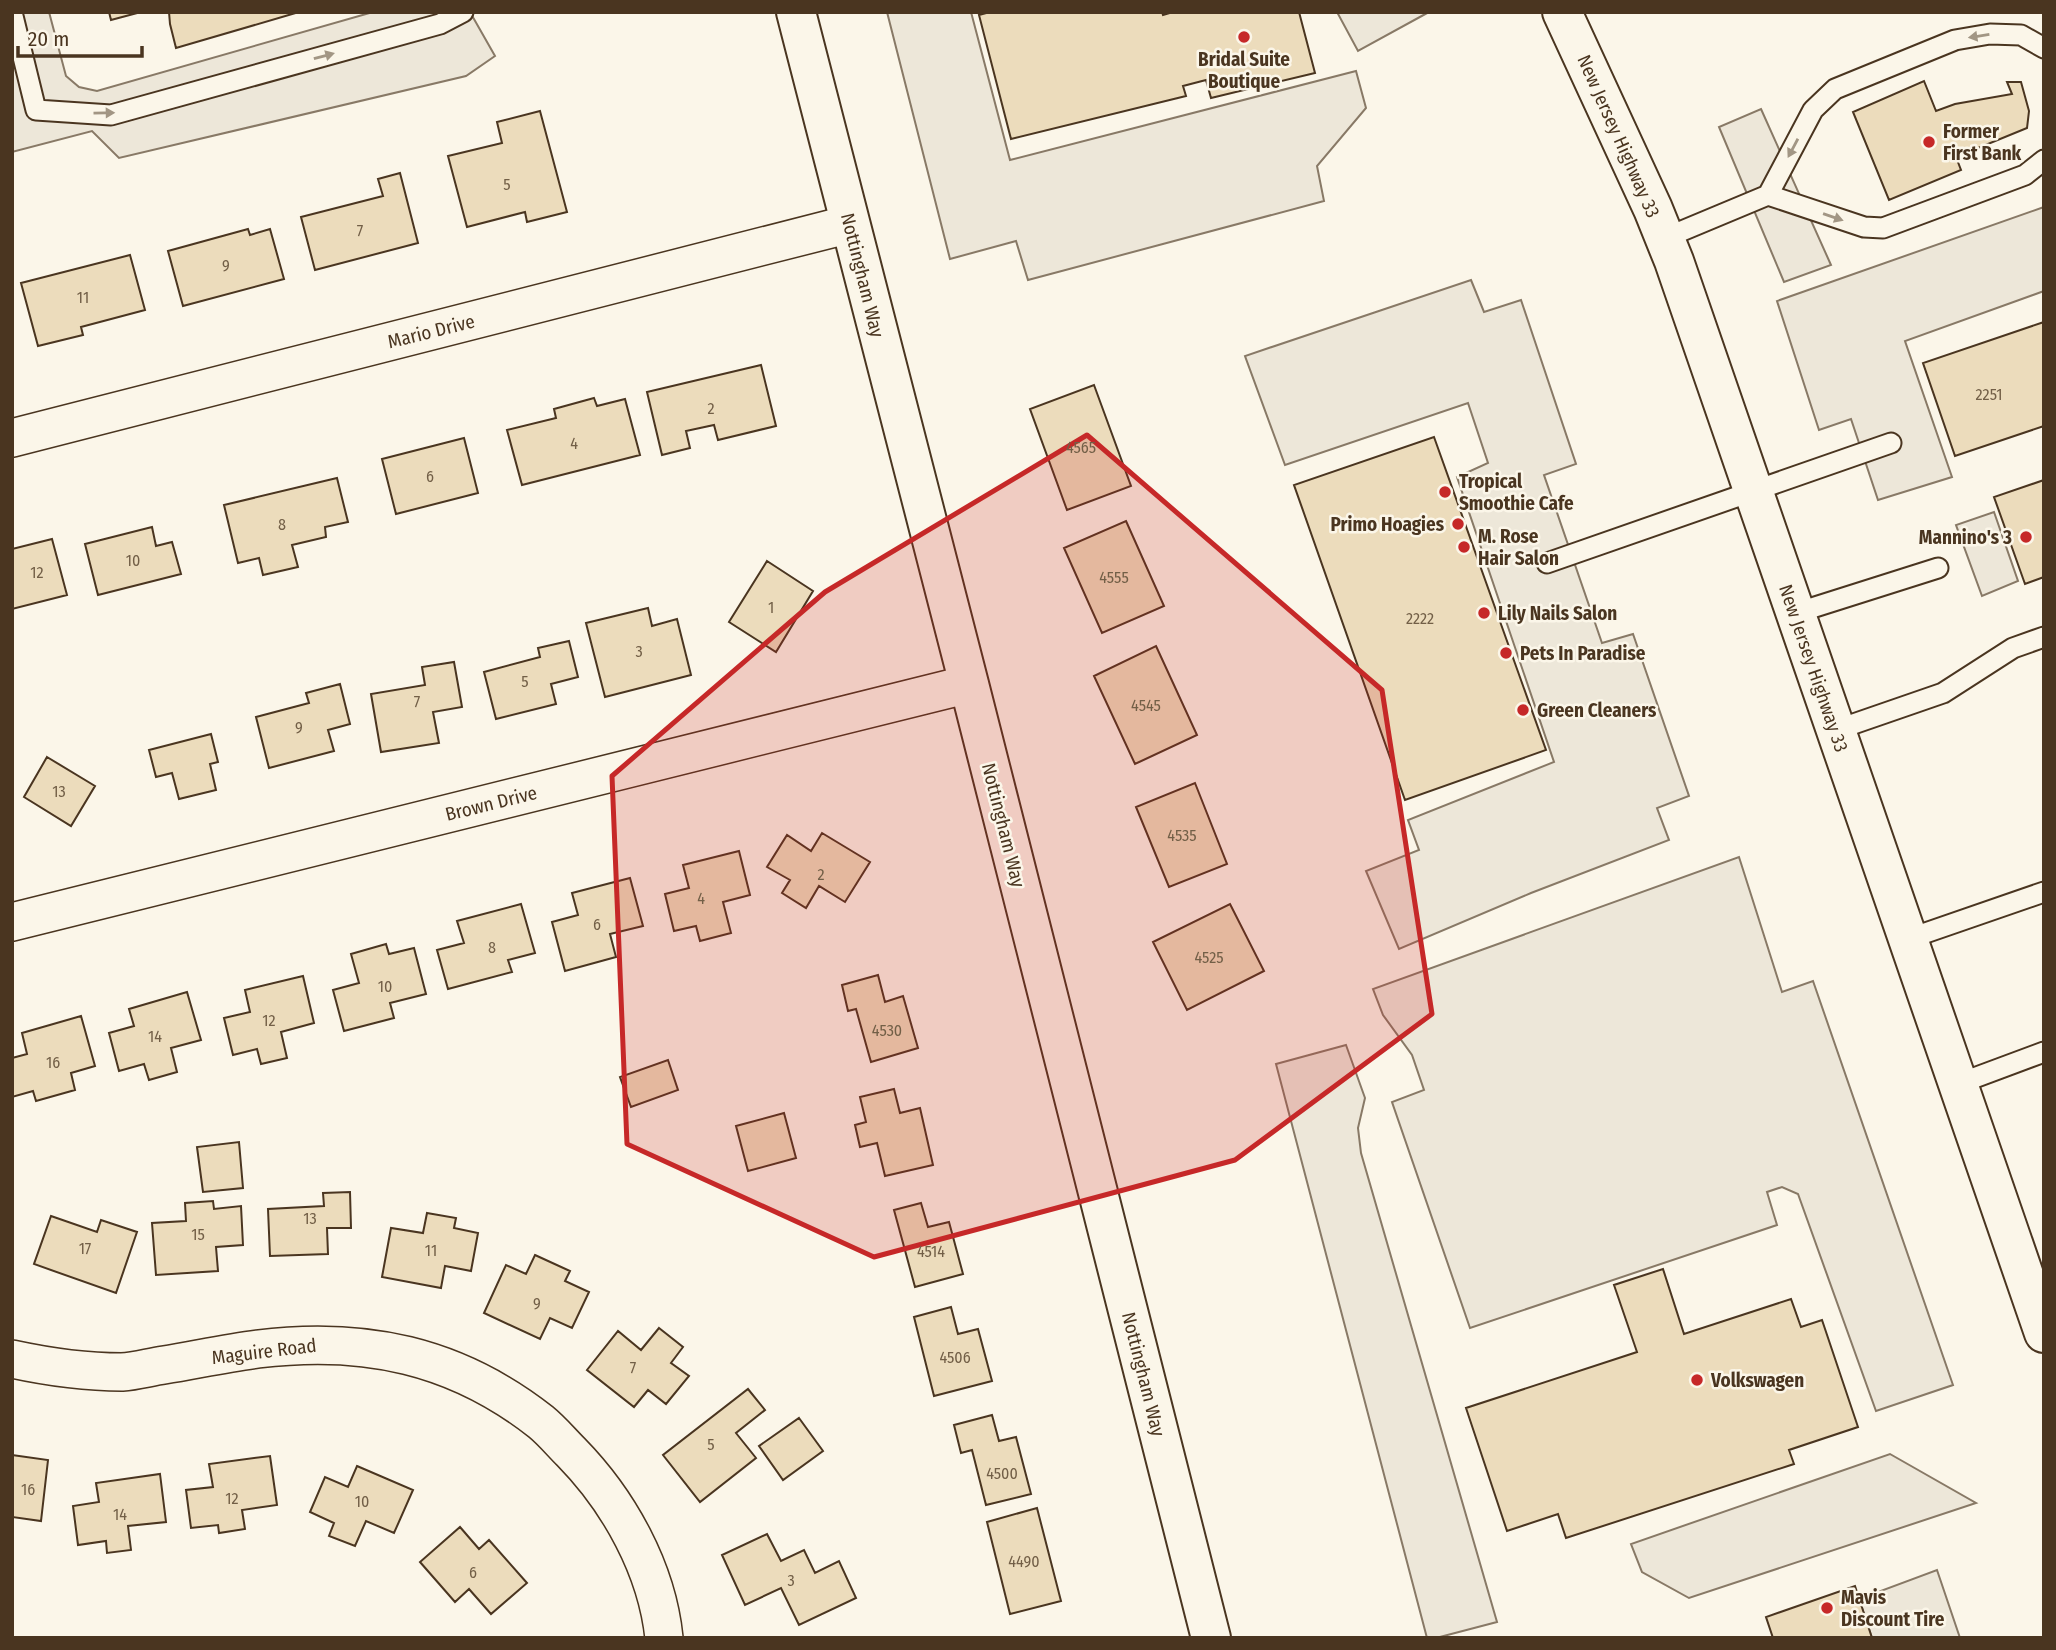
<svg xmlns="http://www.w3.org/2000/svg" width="2056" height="1650" font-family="'Fira Sans Condensed',sans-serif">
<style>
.parking{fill:#ede7d9;stroke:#887966;stroke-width:2}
.building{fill:#ecdcbc;stroke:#4a3520;stroke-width:2}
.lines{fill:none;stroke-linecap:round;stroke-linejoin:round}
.service-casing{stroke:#4a3520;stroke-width:23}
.minor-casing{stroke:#4a3520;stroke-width:40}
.tertiary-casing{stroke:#4a3520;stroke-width:42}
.primary-casing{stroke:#4a3520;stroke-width:42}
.service{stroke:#fbf6e9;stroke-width:19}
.minor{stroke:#fbf6e9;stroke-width:37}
.tertiary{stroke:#fbf6e9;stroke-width:38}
.primary{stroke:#fbf6e9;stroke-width:38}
.oneway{fill:#a29684}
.marked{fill:#c62828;fill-opacity:0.2;stroke:#c62828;stroke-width:5;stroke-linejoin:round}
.poi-dot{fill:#c62828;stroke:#fbf6e9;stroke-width:2.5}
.labels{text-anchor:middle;stroke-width:5;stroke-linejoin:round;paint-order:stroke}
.number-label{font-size:16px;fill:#725f47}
.poi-label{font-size:19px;font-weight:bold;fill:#4a3520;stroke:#fbf6e9;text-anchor:start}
.street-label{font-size:19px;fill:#4a3520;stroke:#fbf6e9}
</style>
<rect width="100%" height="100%" fill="#fbf6e9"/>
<path class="parking" d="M 12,12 L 49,12 L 66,76 L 79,87 L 97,91 L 373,12 L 470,12 L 495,56 L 466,76 L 119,158 L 92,131 L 12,152 Z
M 887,12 L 971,12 L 1010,160 L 1356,71 L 1366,108 L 1317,166 L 1324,201 L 1028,280 L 1016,241 L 950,259 Z
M 1337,12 L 1429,12 L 1358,51 Z
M 1761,109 L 1831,265 L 1784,282 L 1719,127 Z
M 2044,207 L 2044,291 L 1905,341 L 1952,477 L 1878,500 L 1851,419 L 1819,430 L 1777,301 Z
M 1471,280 L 1484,312 L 1521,300 L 1576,464 L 1544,475 L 1602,643 L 1633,634 L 1689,796 L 1657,808 L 1669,840 L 1531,893 L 1399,949 L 1366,871 L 1419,850 L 1408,820 L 1554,762 L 1457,477 L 1488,463 L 1468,403 L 1285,465 L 1245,356 Z
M 1994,512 L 2018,581 L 1982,596 L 1956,525 Z
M 1739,857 L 1782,992 L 1813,981 L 1953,1385 L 1876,1411 L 1798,1194 L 1782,1187 L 1767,1192 L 1777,1225 L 1470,1328 L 1392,1102 L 1424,1090 L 1412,1055 L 1383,1015 L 1373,989 Z
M 1346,1045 L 1365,1098 L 1358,1128 L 1361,1153 L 1497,1622 L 1436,1638 L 1427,1638 L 1276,1064 Z
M 1890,1454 L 1976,1503 L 1689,1598 L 1642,1572 L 1631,1544 Z
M 1937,1570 L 1960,1638 L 1872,1638 L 1859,1599 Z"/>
<path class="building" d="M 109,12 L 141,12 L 111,20 Z
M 169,12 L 299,12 L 176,48 L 170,24 Z
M 990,12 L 1162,12 L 1163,15 L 1173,12 L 1299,12 L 1315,73 L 1211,98 L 1206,80 L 1183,86 L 1186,96 L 1011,139 L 979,15 Z
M 1924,81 L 1936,111 L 1955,104 L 2012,94 L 2007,82 L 2021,82 L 2029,111 L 2027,128 L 1956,157 L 1961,170 L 1889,200 L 1853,112 Z
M 540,111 L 567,212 L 527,222 L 525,212 L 467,227 L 448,156 L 502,143 L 497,122 Z
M 400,173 L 418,243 L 315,270 L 301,217 L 383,196 L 378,179 Z
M 248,229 L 250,235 L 270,229 L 284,279 L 183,306 L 168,251 Z
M 130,255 L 145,310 L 81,327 L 83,335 L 38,346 L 21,283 Z
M 2044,322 L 2044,426 L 1955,456 L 1923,363 Z
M 761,365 L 776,426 L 718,440 L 714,425 L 686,431 L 690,448 L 662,455 L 647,392 Z
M 1094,385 L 1131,486 L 1067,510 L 1030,409 Z
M 594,398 L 597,406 L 625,399 L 640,455 L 522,485 L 507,430 L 556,418 L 554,409 Z
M 1434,437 L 1546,750 L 1405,800 L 1294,485 Z
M 464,438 L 478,493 L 396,514 L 382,459 Z
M 337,478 L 348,522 L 325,527 L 326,537 L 292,545 L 298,567 L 263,575 L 259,558 L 238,563 L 224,505 Z
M 2044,480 L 2044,577 L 2025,584 L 1994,497 Z
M 1126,521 L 1164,606 L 1102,633 L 1064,548 Z
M 152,527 L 156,546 L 172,542 L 181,574 L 98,595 L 85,544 Z
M 52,539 L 67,595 L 12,609 L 12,549 Z
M 767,561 L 813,591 L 776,652 L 729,622 Z
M 648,608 L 652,626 L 677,619 L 691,675 L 605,697 L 586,623 Z
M 569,641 L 578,677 L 551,684 L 556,704 L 496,719 L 484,672 L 540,657 L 538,648 Z
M 1156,646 L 1197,735 L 1135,764 L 1094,676 Z
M 454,662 L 462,707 L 433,712 L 439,743 L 381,752 L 371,694 L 425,685 L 422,667 Z
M 340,684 L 350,724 L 328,730 L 334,751 L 269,768 L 256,717 L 309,703 L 306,693 Z
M 211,734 L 218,762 L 210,764 L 216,790 L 179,799 L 172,773 L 156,777 L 149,750 Z
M 47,757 L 95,786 L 71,826 L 24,797 Z
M 1195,783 L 1227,864 L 1169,887 L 1136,807 Z
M 822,833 L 870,862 L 845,902 L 819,886 L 806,908 L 782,893 L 790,880 L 767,867 L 787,835 L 811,851 Z
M 739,851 L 750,895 L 723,902 L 731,933 L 700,941 L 696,926 L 674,931 L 665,894 L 689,888 L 683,865 Z
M 630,878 L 643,926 L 610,934 L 616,957 L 565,971 L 552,922 L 578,915 L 572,893 Z
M 521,904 L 535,953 L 508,960 L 512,972 L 448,989 L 437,950 L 464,943 L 457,921 Z
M 1230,904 L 1264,971 L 1187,1010 L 1153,942 Z
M 386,944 L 389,954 L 414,948 L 426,994 L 390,1003 L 394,1018 L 344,1031 L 333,990 L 359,983 L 351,954 Z
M 878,975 L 885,1002 L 903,996 L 918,1048 L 871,1062 L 856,1009 L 848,1011 L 842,985 Z
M 303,976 L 314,1023 L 281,1032 L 287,1058 L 261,1064 L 257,1049 L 233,1055 L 224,1018 L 250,1012 L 245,990 Z
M 187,992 L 201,1040 L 171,1048 L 177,1072 L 149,1080 L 144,1064 L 119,1071 L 109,1033 L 134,1026 L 129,1009 Z
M 81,1016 L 95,1066 L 71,1073 L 75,1090 L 36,1101 L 33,1091 L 12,1097 L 12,1058 L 27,1054 L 22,1033 Z
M 668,1060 L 678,1090 L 631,1107 L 620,1077 Z
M 894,1089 L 900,1113 L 920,1108 L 933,1165 L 885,1176 L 877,1143 L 860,1147 L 855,1125 L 866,1122 L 860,1097 Z
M 784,1113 L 796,1158 L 748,1171 L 736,1126 Z
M 239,1142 L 243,1188 L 203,1192 L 197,1147 Z
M 350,1192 L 351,1228 L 327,1228 L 328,1254 L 270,1256 L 268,1209 L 324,1206 L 323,1193 Z
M 213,1201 L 214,1209 L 241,1206 L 243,1245 L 216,1247 L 218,1271 L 156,1275 L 152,1223 L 186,1221 L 185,1203 Z
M 921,1203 L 928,1227 L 949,1222 L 963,1274 L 915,1287 L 894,1210 Z
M 427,1213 L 456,1218 L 454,1228 L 478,1233 L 471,1271 L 445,1266 L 441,1288 L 382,1277 L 391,1228 L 423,1233 Z
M 51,1216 L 97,1232 L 101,1220 L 137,1232 L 116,1293 L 34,1264 Z
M 535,1255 L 570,1271 L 565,1281 L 589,1292 L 572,1328 L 550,1318 L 540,1339 L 484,1313 L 506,1265 L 526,1274 Z
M 1663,1269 L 1684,1334 L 1791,1299 L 1801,1327 L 1822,1320 L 1858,1427 L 1789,1450 L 1794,1464 L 1566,1538 L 1558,1514 L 1507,1531 L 1466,1408 L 1637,1352 L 1614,1285 Z
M 951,1307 L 958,1334 L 978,1329 L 992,1381 L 934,1396 L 914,1317 Z
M 659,1328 L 683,1347 L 671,1363 L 689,1376 L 666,1404 L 648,1390 L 634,1407 L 587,1370 L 618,1331 L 641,1350 Z
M 748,1389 L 765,1410 L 736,1433 L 756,1458 L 700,1502 L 663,1455 Z
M 992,1415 L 999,1441 L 1016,1437 L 1031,1494 L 986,1505 L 972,1450 L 961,1453 L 954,1425 Z
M 799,1418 L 823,1451 L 783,1480 L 759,1446 Z
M 12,1455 L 48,1460 L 41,1521 L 12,1517 Z
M 270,1456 L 277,1505 L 242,1510 L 245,1529 L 219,1533 L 218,1525 L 191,1528 L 186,1490 L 213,1487 L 209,1464 Z
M 357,1466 L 413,1490 L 394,1533 L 366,1521 L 355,1546 L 329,1536 L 334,1523 L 310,1512 L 325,1477 L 348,1487 Z
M 160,1474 L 166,1522 L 128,1526 L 131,1550 L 107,1553 L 106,1541 L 78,1545 L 73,1506 L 99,1502 L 96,1483 Z
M 1037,1508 L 1061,1601 L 1010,1614 L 987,1522 Z
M 460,1527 L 479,1549 L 489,1540 L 527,1583 L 491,1614 L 469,1589 L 455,1602 L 420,1562 Z
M 767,1534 L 781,1561 L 804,1550 L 815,1573 L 839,1561 L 856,1598 L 799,1625 L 781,1588 L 745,1605 L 722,1555 Z
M 1855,1586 L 1872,1638 L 1773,1638 L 1766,1617 Z"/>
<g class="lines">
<g class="service-casing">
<path id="service" d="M 12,12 L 36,110 L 111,115 L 440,24 L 463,12
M 1768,195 L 1864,227 L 1883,228 L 2025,175 L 2044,160
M 1665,238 L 1768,195 L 1813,110 L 1835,89 L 1955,40 L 1990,34 L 2021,35 L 2044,48
M 1547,563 L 1891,443
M 1796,613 L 1938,568
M 1836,730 L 1943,693 L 2013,648 L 2044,637
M 1908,939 L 2044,892
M 1958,1084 L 2044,1052"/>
</g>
<g class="minor-casing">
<path id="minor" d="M 12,438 L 850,224
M 12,922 L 969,684
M 12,1359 C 49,1367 84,1372 122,1372 C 136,1371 150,1367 164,1365 C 195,1360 226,1353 258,1349 C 364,1336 456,1355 541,1422 C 552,1431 561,1442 571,1452 C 619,1501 657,1569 664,1638"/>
</g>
<g class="tertiary-casing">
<path id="tertiary" d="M 796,12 L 969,684 L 1211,1638"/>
</g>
<g class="primary-casing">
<path id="primary" d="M 1562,12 L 1653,209 L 1674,261 L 2044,1333"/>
</g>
<use href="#service" class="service"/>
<use href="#minor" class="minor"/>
<use href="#tertiary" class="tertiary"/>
<use href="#primary" class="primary"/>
</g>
<defs><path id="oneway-solid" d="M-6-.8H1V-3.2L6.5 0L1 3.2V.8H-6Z" transform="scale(1.75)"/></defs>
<g class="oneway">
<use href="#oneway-solid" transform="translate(1979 36) rotate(171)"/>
<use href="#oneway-solid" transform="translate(324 56) rotate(-15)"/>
<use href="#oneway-solid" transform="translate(104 113) rotate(-1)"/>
<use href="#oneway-solid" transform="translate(1793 148) rotate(118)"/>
<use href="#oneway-solid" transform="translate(1833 217) rotate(19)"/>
</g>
<path class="marked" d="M 1087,435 L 1382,690 L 1432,1014 L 1235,1160 L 874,1257 L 627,1144 L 612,776 L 825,592 Z"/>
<g class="poi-dot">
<circle cx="1244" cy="37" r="7"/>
<circle cx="1929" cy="142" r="7"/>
<circle cx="1445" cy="492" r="7"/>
<circle cx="1458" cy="524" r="7"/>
<circle cx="2026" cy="537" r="7"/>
<circle cx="1464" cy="547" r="7"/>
<circle cx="1484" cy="613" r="7"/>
<circle cx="1506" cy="653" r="7"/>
<circle cx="1523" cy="710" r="7"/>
<circle cx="1697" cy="1380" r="7"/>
<circle cx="1827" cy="1608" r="7"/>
</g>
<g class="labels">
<g class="number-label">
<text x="507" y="190">5</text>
<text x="360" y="236">7</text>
<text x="226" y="271">9</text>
<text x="83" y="303">11</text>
<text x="1989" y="400">2251</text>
<text x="711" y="414">2</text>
<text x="574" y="449">4</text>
<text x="1081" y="453">4565</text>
<text x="430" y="482">6</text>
<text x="282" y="530">8</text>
<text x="133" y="566">10</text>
<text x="37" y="578">12</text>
<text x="1114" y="583">4555</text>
<text x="771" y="613">1</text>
<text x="1420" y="624">2222</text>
<text x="639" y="657">3</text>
<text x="525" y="687">5</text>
<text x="417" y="707">7</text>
<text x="1146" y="711">4545</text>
<text x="299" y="733">9</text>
<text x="59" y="797">13</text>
<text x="1182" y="841">4535</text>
<text x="821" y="880">2</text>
<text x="701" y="904">4</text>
<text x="597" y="930">6</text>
<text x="492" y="953">8</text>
<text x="1209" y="963">4525</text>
<text x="385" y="992">10</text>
<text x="269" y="1026">12</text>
<text x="887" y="1036">4530</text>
<text x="155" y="1042">14</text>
<text x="53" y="1068">16</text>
<text x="310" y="1224">13</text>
<text x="198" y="1240">15</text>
<text x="85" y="1254">17</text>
<text x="431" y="1256">11</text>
<text x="931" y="1257">4514</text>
<text x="537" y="1309">9</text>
<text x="955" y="1363">4506</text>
<text x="633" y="1373">7</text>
<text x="711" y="1450">5</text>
<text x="1002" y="1479">4500</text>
<text x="28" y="1495">16</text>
<text x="232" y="1504">12</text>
<text x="362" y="1507">10</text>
<text x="120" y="1520">14</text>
<text x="1024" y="1567">4490</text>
<text x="473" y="1578">6</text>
<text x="791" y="1586">3</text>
</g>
<g class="poi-label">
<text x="1244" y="66" text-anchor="middle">Bridal Suite<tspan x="1244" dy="22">Boutique</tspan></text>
<text x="1943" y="138">Former<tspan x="1943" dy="22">First Bank</tspan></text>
<text x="1459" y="488">Tropical<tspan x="1459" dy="22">Smoothie Cafe</tspan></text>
<text x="1444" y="531" text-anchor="end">Primo Hoagies</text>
<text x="1478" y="543">M. Rose<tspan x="1478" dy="22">Hair Salon</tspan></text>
<text x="2012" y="544" text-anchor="end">Mannino's 3</text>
<text x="1498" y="620">Lily Nails Salon</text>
<text x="1520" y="660">Pets In Paradise</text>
<text x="1537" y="717">Green Cleaners</text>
<text x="1711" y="1387">Volkswagen</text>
<text x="1841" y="1604">Mavis<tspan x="1841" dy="22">Discount Tire</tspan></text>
</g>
<g class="street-label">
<text transform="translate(1619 136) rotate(66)" y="7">New Jersey Highway 33</text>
<text transform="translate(863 275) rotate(76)" y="7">Nottingham Way</text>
<text transform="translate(431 331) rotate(-14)" y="7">Mario Drive</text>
<text transform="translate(1814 668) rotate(71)" y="7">New Jersey Highway 33</text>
<text transform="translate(491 803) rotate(-14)" y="7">Brown Drive</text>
<text transform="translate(1004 825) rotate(76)" y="7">Nottingham Way</text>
<text transform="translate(264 1351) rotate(-7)" y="7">Maguire Road</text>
<text transform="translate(1144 1374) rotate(76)" y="7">Nottingham Way</text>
</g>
</g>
<rect width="2056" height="1650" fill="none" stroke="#4a3520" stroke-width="28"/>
<path d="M18 46v10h124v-10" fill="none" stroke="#4a3520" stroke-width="3.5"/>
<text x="28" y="46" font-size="21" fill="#4a3520" stroke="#fbf6e9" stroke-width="5" paint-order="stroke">20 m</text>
</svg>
